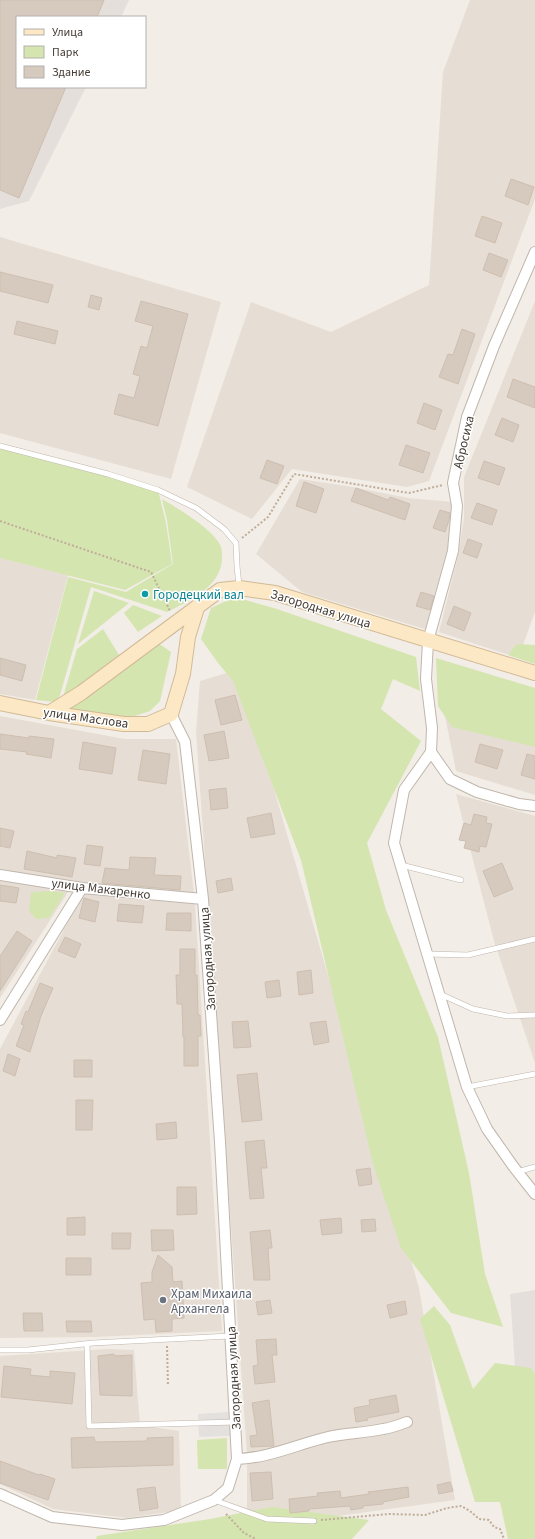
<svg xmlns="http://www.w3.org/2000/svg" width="535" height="1539" font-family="'Source Sans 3',sans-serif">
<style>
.residential{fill:#e6ded4}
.industrial{fill:#e4dfdb}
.green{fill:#d4e5b0}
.parking{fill:#e3e0de}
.building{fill:#d6cabf;stroke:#cebeaf}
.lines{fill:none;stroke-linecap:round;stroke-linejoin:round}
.lane-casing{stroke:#c0b6ac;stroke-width:6}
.street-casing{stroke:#c0b6ac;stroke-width:12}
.secondary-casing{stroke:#d1ba97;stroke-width:16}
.path{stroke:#bfad9a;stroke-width:2;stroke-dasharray:2 2;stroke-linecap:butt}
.lane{stroke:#fff;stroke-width:5}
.street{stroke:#fff;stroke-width:10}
.secondary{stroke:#fde8c5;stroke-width:14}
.culture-dot{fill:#0f9aa8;stroke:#fff;stroke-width:1.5}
.worship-dot{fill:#6b7280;stroke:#fff;stroke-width:1.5}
.labels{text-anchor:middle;stroke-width:3;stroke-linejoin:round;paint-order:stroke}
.street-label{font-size:13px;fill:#453d35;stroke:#fff}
.culture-label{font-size:13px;fill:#0d838f;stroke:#fff;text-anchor:start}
.worship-label{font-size:13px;fill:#5b616d;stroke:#fff;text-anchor:start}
</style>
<rect width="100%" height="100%" fill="#f2ede6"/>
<path class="residential" d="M 470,0 L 535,0 L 535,199 L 429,481 L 407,487 L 292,469 L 252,519 L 187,487 L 251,302 L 331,332 L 429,285 L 443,72 Z
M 0,237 L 221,302 L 171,479 L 0,433 Z
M 535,301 L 535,612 L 518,658 L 439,632 L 458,556 L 464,517 L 464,477 Z
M 300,479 L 353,487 L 408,498 L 454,502 L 450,547 L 428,630 L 302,592 L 256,554 Z
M 0,558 L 68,575 L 35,700 L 0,694 Z
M 239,669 L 419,1288 L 455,1500 L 323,1518 L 247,1511 L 247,1454 L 196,732 L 200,681 Z
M 444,711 L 535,736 L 535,795 L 456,771 Z
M 0,716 L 125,739 L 176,739 L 194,894 L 83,884 L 0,870 Z
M 456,794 L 535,816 L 535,1063 L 494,941 Z
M 0,879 L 70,889 L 0,998 Z
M 83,894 L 195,904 L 222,1331 L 95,1337 L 0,1338 L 0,1049 Z
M 108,1349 L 134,1350 L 140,1425 L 179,1431 L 181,1510 L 127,1518 L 53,1509 L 0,1484 L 0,1356 Z"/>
<path class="industrial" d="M 0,0 L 129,0 L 121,17 L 17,17 L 17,87 L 86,87 L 29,201 L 0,209 Z
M 535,1290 L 535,1405 L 516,1381 L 510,1294 Z"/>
<path class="green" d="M 0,446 L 158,490 L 166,523 L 172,564 L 125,590 L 0,558 Z
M 162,499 C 177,508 216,531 221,547 C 222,550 222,554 222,556 C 223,586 190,601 167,612 L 91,587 L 60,695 L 56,702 L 36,700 L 68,577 L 126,592 L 173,564 L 167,520 Z
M 94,591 L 129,603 L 78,644 Z
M 235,597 L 277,609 L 416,657 L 420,691 L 393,679 L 381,709 L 421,741 L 367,843 L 386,910 L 438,1037 L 469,1173 L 485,1274 L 503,1327 L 451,1313 L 401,1248 L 373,1164 L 301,860 L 233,681 L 218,663 L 201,639 L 211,608 Z
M 133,605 L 162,616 L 138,632 L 124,613 Z
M 103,629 L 119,655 L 63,697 L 77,649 Z
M 158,643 L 171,652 L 160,701 L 150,711 L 128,718 L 67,711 L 71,705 Z
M 517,644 L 535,645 L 535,664 L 508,655 Z
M 436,658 L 535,688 L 535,747 L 452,727 L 438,706 Z
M 53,891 L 65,893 L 49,918 L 36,919 L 29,911 L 31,892 Z
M 434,1306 L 450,1325 L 473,1389 L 495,1363 L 531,1368 L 535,1375 L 535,1539 L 508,1539 L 500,1502 L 475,1502 L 420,1319 Z
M 227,1438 L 227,1469 L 198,1469 L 197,1440 Z
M 272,1507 L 369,1520 L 352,1539 L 96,1539 L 97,1536 L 210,1519 Z"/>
<path class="parking" d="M 229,1412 L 230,1436 L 199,1437 L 198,1414 Z"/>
<path class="building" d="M 0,0 L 104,0 L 97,17 L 17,17 L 17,87 L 66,87 L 19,198 L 0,190 Z
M 511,179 L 534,187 L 528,205 L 505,196 Z
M 482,216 L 502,223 L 495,243 L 475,236 Z
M 489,253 L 508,260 L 501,277 L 483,270 Z
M 0,272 L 53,285 L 48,303 L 0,291 Z
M 91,295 L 102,298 L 99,310 L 88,307 Z
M 141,301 L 188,314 L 158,426 L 114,414 L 119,394 L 134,398 L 140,376 L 133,374 L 141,346 L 147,348 L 153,326 L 135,321 Z
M 17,321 L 58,331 L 55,344 L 14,334 Z
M 462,329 L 475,334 L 458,384 L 439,377 L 448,354 L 453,355 Z
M 513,379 L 535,387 L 535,408 L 507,397 Z
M 424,403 L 442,410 L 435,430 L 417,423 Z
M 502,418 L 519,425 L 513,442 L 495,435 Z
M 406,445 L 430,453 L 423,473 L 399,465 Z
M 267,460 L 284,466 L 277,484 L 260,478 Z
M 484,461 L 505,468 L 499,485 L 478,478 Z
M 304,482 L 324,489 L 316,513 L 296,506 Z
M 356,488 L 388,500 L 390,497 L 410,504 L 405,520 L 351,501 Z
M 477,503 L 497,510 L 492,525 L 471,518 Z
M 440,510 L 450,513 L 449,520 L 445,532 L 433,528 Z
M 468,539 L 482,544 L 477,558 L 463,553 Z
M 421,592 L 434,596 L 430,610 L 416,606 Z
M 454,606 L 471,613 L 464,631 L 447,624 Z
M 0,658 L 26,665 L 22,681 L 0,675 Z
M 235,695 L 242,720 L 221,725 L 215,700 Z
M 224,731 L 229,758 L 209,761 L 204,735 Z
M 0,734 L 29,738 L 29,736 L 54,739 L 51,758 L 26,754 L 27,752 L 0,749 Z
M 83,742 L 116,748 L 112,774 L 79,769 Z
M 480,744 L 503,750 L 497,769 L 475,762 Z
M 143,750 L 170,754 L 166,784 L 138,780 Z
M 527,754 L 535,756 L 535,779 L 521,775 Z
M 226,788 L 228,808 L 211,810 L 209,790 Z
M 271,813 L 275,834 L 251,838 L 247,818 Z
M 474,814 L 487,817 L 486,823 L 492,824 L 486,847 L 480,846 L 479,852 L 464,848 L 466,841 L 459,840 L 464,823 L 471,825 Z
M 0,828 L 14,831 L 10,848 L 0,846 Z
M 87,845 L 103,847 L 100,866 L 84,864 Z
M 27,851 L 57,858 L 57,855 L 76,858 L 72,877 L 24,869 Z
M 130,857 L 156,858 L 154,875 L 181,876 L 180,890 L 102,883 L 105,868 L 129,870 Z
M 502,863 L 513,889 L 494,897 L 483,871 Z
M 231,878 L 233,890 L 218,893 L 216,881 Z
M 0,885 L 19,888 L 16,903 L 0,901 Z
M 84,898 L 99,902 L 95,922 L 79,918 Z
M 119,904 L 144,906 L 142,923 L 117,921 Z
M 167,913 L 191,913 L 191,931 L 166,930 Z
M 17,931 L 32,941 L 0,991 L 0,956 Z
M 65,937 L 81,944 L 75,958 L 58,951 Z
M 180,949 L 195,949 L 195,975 L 197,975 L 198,1015 L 200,1015 L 201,1036 L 198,1036 L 198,1066 L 184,1066 L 184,1037 L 183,1037 L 182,1004 L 177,1004 L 176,975 L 180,975 Z
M 311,970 L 313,993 L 299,995 L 297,972 Z
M 279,980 L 281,996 L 267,998 L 265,982 Z
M 40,983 L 53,988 L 41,1016 L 30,1052 L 16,1046 L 24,1025 L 21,1024 L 26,1011 L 28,1012 Z
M 248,1021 L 251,1047 L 234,1048 L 232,1022 Z
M 326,1021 L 329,1042 L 314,1045 L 310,1023 Z
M 8,1054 L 20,1059 L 15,1076 L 3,1071 Z
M 74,1060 L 92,1060 L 92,1077 L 74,1077 Z
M 257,1073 L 262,1120 L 242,1122 L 237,1075 Z
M 76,1100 L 93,1100 L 92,1130 L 76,1130 Z
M 176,1122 L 177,1138 L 157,1140 L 156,1124 Z
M 264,1140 L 267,1168 L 261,1168 L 264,1198 L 250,1199 L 245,1142 Z
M 370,1168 L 372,1184 L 359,1186 L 356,1170 Z
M 177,1187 L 196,1187 L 197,1214 L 177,1215 Z
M 85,1217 L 85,1235 L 67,1235 L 67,1218 Z
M 341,1218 L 342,1233 L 322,1235 L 320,1220 Z
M 375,1219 L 376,1231 L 362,1232 L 361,1220 Z
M 151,1230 L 173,1230 L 174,1250 L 152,1251 Z
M 270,1230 L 272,1248 L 268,1248 L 270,1280 L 254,1280 L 250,1232 Z
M 112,1233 L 131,1233 L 130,1249 L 112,1249 Z
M 158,1255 L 172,1267 L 173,1282 L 182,1281 L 184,1318 L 172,1319 L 172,1331 L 156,1332 L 155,1319 L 144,1320 L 141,1283 L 152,1282 L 152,1272 Z
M 66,1258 L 91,1258 L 91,1275 L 66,1275 Z
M 270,1300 L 272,1313 L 258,1315 L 256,1302 Z
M 405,1301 L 407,1314 L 390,1318 L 387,1305 Z
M 23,1313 L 42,1313 L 43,1331 L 24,1331 Z
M 66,1321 L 91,1321 L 92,1332 L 67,1332 Z
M 276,1339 L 277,1355 L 272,1355 L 275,1382 L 255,1384 L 253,1366 L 258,1365 L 256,1340 Z
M 114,1354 L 114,1356 L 132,1355 L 132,1396 L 100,1395 L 98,1356 Z
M 4,1366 L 31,1369 L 30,1375 L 50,1377 L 50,1371 L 75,1373 L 72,1404 L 1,1397 Z
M 396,1395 L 399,1412 L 367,1418 L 368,1420 L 356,1422 L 354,1408 L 370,1405 L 369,1400 Z
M 269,1400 L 274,1446 L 251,1447 L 250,1436 L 257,1435 L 252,1403 Z
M 94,1437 L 95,1442 L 147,1441 L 147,1438 L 173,1437 L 173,1465 L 72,1468 L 71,1438 Z
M 0,1461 L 39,1475 L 40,1474 L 55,1479 L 48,1500 L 0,1483 Z
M 271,1472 L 273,1499 L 252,1501 L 250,1473 Z
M 450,1482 L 453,1491 L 439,1494 L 437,1485 Z
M 155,1487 L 158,1508 L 140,1511 L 137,1489 Z
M 408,1487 L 409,1497 L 383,1502 L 383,1504 L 363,1506 L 363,1508 L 351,1510 L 350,1506 L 309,1509 L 309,1511 L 290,1513 L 289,1499 L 318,1496 L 317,1493 L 340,1491 L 341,1498 L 369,1494 L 368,1492 Z"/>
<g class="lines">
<g class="lane-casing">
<path id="lane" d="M 0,446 L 108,474 L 158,490 L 196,508 L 224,529 L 236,543 L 237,566 L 239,586
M 401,865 L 461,880
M 427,954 L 468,955 L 535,939
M 440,994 L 473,1009 L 507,1016 L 535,1015
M 467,1087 L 535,1074
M 517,1172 L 535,1167
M 87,1344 L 89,1426 L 236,1422
M 0,1350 L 28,1350 L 93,1343 L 230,1336
M 214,1500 L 267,1519 L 314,1521"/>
</g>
<g class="street-casing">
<path id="street" d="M 535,252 L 494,346 L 467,417 L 453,483 L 457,506 L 453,551 L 428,641 L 426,679 L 432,728 L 431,752 L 404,790 L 394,843 L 467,1087 L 487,1129 L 513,1166 L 535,1194
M 431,752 L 450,779 L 477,792 L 519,804 L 535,806
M 0,875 L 82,888 L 203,899
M 0,1020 L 82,888
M 237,1459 C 269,1458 298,1444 328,1437 C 346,1433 364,1433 383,1429 C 391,1428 399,1425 407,1422
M 0,1494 L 52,1517 L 122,1525 L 164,1520 L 214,1500 L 228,1488 L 237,1459 L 220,1142 L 203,899 L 185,742 L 171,714"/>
</g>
<g class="secondary-casing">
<path id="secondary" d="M 0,703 L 49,713 L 124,724 L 148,724 L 171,714 L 183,674 L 188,637 L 197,608
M 49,713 L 81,693 L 220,590 L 239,588 L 275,593 L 535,673"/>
</g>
<path class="path" d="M 0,521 L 151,572 L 170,611
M 242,538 L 268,517 L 294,474 L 409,493 L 443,485
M 167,1346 L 168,1386
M 226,1514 L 244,1533 L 256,1539
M 321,1520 L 389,1514 L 425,1515 L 447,1508 L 461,1506 L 470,1511 L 479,1519 L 489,1520 L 494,1527 L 500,1529 L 504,1539"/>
<use href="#lane" class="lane"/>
<use href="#street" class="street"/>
<use href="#secondary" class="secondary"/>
</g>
<circle class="culture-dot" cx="145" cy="594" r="4"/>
<circle class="worship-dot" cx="163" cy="1300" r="4"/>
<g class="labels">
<g class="street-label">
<text transform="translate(463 442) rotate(-77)" y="5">Абросиха</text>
<text transform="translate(321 608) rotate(17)" y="5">Загородная улица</text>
<text transform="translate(86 717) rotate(8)" y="5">улица Маслова</text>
<text transform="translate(101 888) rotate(7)" y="5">улица Макаренко</text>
<text transform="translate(207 959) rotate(-94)" y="5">Загородная улица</text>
<text transform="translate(233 1378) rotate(-93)" y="5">Загородная улица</text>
</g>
<g class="culture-label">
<text x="153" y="599">Городецкий вал</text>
</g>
<g class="worship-label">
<text x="171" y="1298">Храм Михаила<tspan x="171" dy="15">Архангела</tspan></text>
</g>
</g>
<rect x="16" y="16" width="130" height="72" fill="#ffffff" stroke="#b5b1ae"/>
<rect x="24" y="29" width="20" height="6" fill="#fde8c5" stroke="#b5b1ae"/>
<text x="52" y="36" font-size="12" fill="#453d35">Улица</text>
<rect x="24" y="46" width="20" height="12" fill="#d4e5b0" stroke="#b5b1ae"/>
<text x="52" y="56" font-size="12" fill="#453d35">Парк</text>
<rect x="24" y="66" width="20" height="12" fill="#d6cabf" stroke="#b5b1ae"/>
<text x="52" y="76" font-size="12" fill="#453d35">Здание</text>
</svg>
